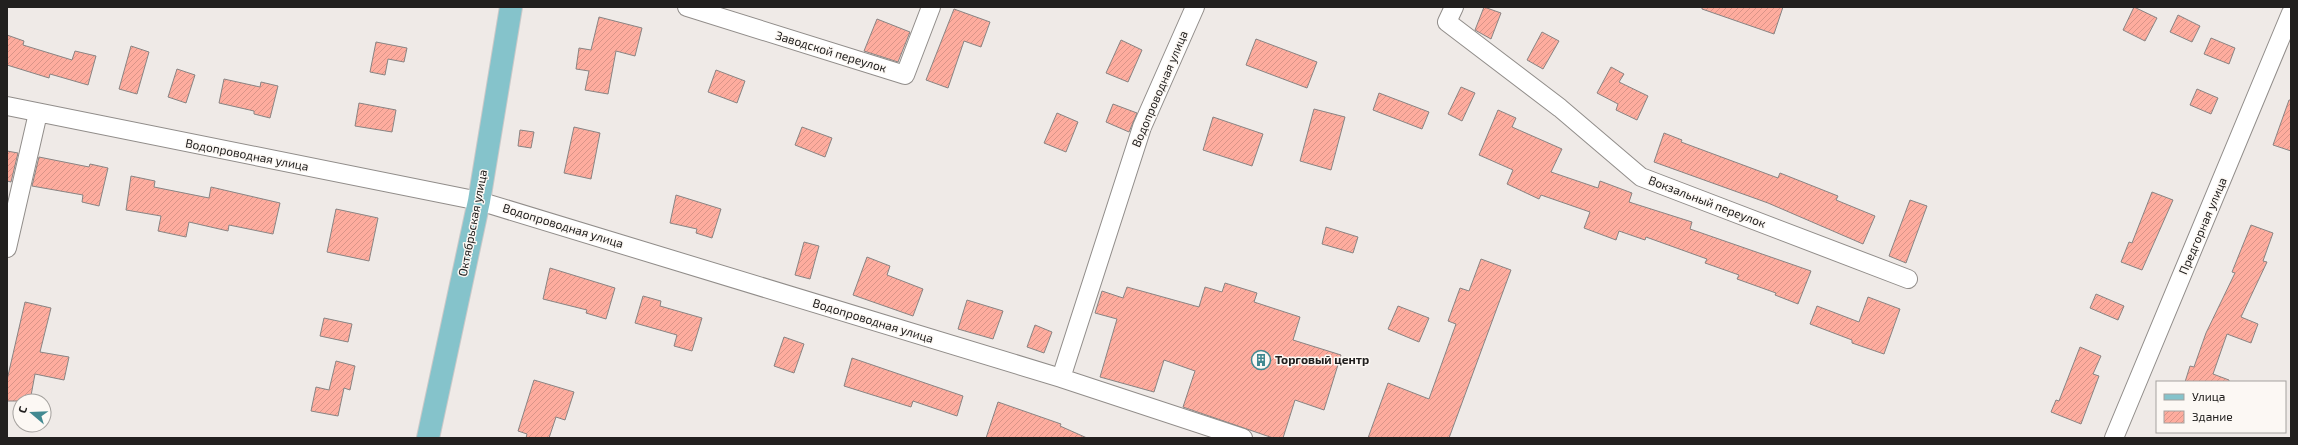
<svg xmlns="http://www.w3.org/2000/svg" width="2298" height="445" font-family="'Exo 2',sans-serif">
<style>
.building{fill:url(#building-hatch);stroke:#898483}
.lines{fill:none;stroke-linecap:round;stroke-linejoin:round}
.street-casing{stroke:#918d8a;stroke-width:20}
.primary-casing{stroke:#cac9c9;stroke-width:24}
.street{stroke:#fff;stroke-width:18}
.primary{stroke:#85c3cb;stroke-width:22}
.labels{text-anchor:middle;stroke-width:3;stroke-linejoin:round;paint-order:stroke}
.street-label{font-size:12px;fill:#22201f;stroke:#fcf8f4}
.poi-label{font-size:12px;font-weight:bold;fill:#22201f;stroke:#fcf8f4;text-anchor:start}
</style>
<defs>
<pattern id="building-hatch" width="6" height="6" patternUnits="userSpaceOnUse"><rect width="6" height="6" fill="#feac9e"/><path d="M-1 1l2-2M0 6l6-6M5 7l2-2" fill="none" stroke="#d99488"/></pattern>
</defs>
<rect width="100%" height="100%" fill="#efeae7"/>
<path class="building" d="M 1484,7 L 1501,13 L 1491,39 L 1475,30 Z
M 1702,7 L 1783,7 L 1774,34 L 1702,9 Z
M 2134,7 L 2157,18 L 2145,41 L 2123,30 Z
M 954,9 L 990,22 L 981,47 L 964,41 L 948,88 L 926,80 Z
M 2178,15 L 2200,26 L 2192,42 L 2170,32 Z
M 599,17 L 642,28 L 635,56 L 616,51 L 608,94 L 585,90 L 589,71 L 576,69 L 579,48 L 591,50 Z
M 877,19 L 910,32 L 898,62 L 864,51 Z
M 1542,32 L 1559,41 L 1543,69 L 1527,60 Z
M 7,35 L 24,41 L 23,45 L 72,60 L 75,51 L 96,56 L 88,85 L 50,74 L 49,78 L 7,65 Z
M 2211,38 L 2235,48 L 2229,64 L 2204,54 Z
M 1256,39 L 1317,62 L 1307,88 L 1246,65 Z
M 1121,40 L 1142,50 L 1128,82 L 1106,73 Z
M 376,42 L 407,48 L 404,62 L 388,59 L 385,75 L 370,72 Z
M 131,46 L 149,52 L 137,94 L 119,89 Z
M 1611,67 L 1624,74 L 1619,82 L 1648,96 L 1637,120 L 1616,110 L 1618,104 L 1597,93 Z
M 177,69 L 195,75 L 186,103 L 168,97 Z
M 716,70 L 745,81 L 737,103 L 708,92 Z
M 224,79 L 260,87 L 261,82 L 278,86 L 270,118 L 254,114 L 254,111 L 219,103 Z
M 1461,87 L 1475,93 L 1462,121 L 1448,114 Z
M 2197,89 L 2218,98 L 2211,114 L 2190,105 Z
M 1379,93 L 1429,112 L 1422,129 L 1373,110 Z
M 2289,100 L 2291,100 L 2291,151 L 2273,145 Z
M 359,103 L 396,110 L 392,132 L 355,126 Z
M 1113,104 L 1137,113 L 1129,132 L 1106,122 Z
M 1314,109 L 1345,117 L 1331,170 L 1300,161 Z
M 1498,110 L 1516,118 L 1512,127 L 1562,149 L 1551,172 L 1598,188 L 1600,181 L 1632,193 L 1629,202 L 1692,222 L 1690,229 L 1811,271 L 1798,304 L 1775,295 L 1776,293 L 1737,279 L 1739,275 L 1705,263 L 1707,259 L 1646,237 L 1645,240 L 1619,231 L 1616,240 L 1584,228 L 1590,212 L 1541,195 L 1539,199 L 1507,184 L 1513,170 L 1479,155 Z
M 1057,113 L 1078,122 L 1066,152 L 1044,143 Z
M 1213,117 L 1263,134 L 1252,166 L 1203,150 Z
M 574,127 L 600,133 L 591,179 L 564,173 Z
M 802,127 L 832,138 L 825,157 L 795,145 Z
M 520,130 L 534,132 L 531,148 L 518,146 Z
M 1664,133 L 1682,140 L 1681,142 L 1778,178 L 1780,173 L 1838,196 L 1836,200 L 1875,216 L 1863,244 L 1768,203 L 1654,162 Z
M 7,151 L 18,153 L 11,182 L 7,181 Z
M 39,157 L 89,167 L 90,164 L 108,168 L 99,206 L 82,202 L 83,195 L 32,186 Z
M 131,176 L 155,181 L 154,187 L 209,198 L 211,187 L 280,203 L 273,234 L 229,225 L 228,231 L 189,222 L 186,237 L 158,231 L 161,216 L 126,210 Z
M 2152,192 L 2173,200 L 2142,270 L 2121,262 L 2129,242 L 2132,243 Z
M 676,195 L 721,209 L 712,238 L 696,233 L 697,229 L 670,223 Z
M 1910,200 L 1927,206 L 1906,263 L 1889,256 Z
M 336,209 L 378,218 L 369,261 L 327,252 Z
M 2251,225 L 2273,233 L 2263,261 L 2267,262 L 2241,317 L 2258,324 L 2251,343 L 2227,334 L 2213,374 L 2229,380 L 2229,382 L 2185,382 L 2190,366 L 2194,367 L 2206,333 L 2235,273 L 2232,272 Z
M 1326,227 L 1358,237 L 1353,253 L 1322,244 Z
M 804,242 L 819,246 L 810,279 L 795,275 Z
M 867,257 L 890,266 L 887,275 L 923,289 L 913,316 L 853,295 Z
M 1481,259 L 1511,270 L 1449,438 L 1368,438 L 1388,383 L 1429,399 L 1456,324 L 1448,321 L 1460,288 L 1469,291 Z
M 550,268 L 615,288 L 606,319 L 586,313 L 587,310 L 543,299 Z
M 1225,283 L 1257,293 L 1254,302 L 1300,317 L 1293,340 L 1341,355 L 1324,410 L 1295,400 L 1283,438 L 1273,438 L 1183,407 L 1195,371 L 1164,360 L 1154,392 L 1100,377 L 1117,319 L 1095,313 L 1102,291 L 1123,298 L 1127,287 L 1199,307 L 1205,287 L 1222,292 Z
M 2096,294 L 2124,306 L 2118,320 L 2090,308 Z
M 643,296 L 661,301 L 660,306 L 702,318 L 692,351 L 674,346 L 677,335 L 635,323 Z
M 1868,297 L 1900,309 L 1884,354 L 1852,343 L 1852,340 L 1810,324 L 1817,306 L 1859,322 Z
M 967,300 L 1003,311 L 993,339 L 958,329 Z
M 25,302 L 51,308 L 40,352 L 69,357 L 64,380 L 35,374 L 30,401 L 7,401 L 7,380 Z
M 1398,306 L 1429,318 L 1419,342 L 1388,329 Z
M 324,318 L 352,324 L 348,342 L 320,336 Z
M 1035,325 L 1052,332 L 1044,353 L 1027,347 Z
M 784,337 L 804,344 L 794,373 L 774,366 Z
M 2080,347 L 2101,356 L 2093,374 L 2099,376 L 2081,424 L 2051,412 L 2056,400 L 2059,401 Z
M 852,358 L 963,396 L 957,416 L 913,401 L 911,407 L 844,386 Z
M 336,361 L 355,366 L 350,390 L 344,388 L 338,416 L 311,411 L 316,387 L 329,390 Z
M 534,380 L 574,392 L 565,420 L 556,417 L 549,438 L 526,438 L 527,434 L 518,431 Z
M 998,402 L 1061,424 L 1060,426 L 1087,438 L 986,438 Z"/>
<g class="lines">
<g class="street-casing">
<path id="street" d="M 687,7 L 905,75 L 931,7
M 1454,7 L 1447,22 L 1560,108 L 1641,177 L 1908,279
M 7,106 L 479,201 L 1061,378 L 1243,438
M 7,248 L 38,113
M 1061,378 L 1142,127 L 1195,7
M 2114,438 L 2291,13"/>
</g>
<g class="primary-casing">
<path id="primary" d="M 428,438 L 479,201 L 511,7"/>
</g>
<use href="#street" class="street"/>
<use href="#primary" class="primary"/>
</g>
<defs>
<g id="building-ring" transform="scale(1)"><circle r="9.5" fill="#fcf8f4" stroke="#428991" stroke-width="1.5"/><path d="M-4-6H4V6H1V3H-1V6H-4ZM-2.5-4.3h1.7v1.8h-1.7ZM.8-4.3h1.7v1.8H.8ZM-2.5-1h1.7V.8h-1.7ZM.8-1h1.7V.8H.8Z" fill="#428991"/></g>
</defs>
<g fill-rule="evenodd">
<use href="#building-ring" x="1261" y="360"/>
</g>
<g class="labels">
<g class="street-label">
<text transform="translate(831 52) rotate(17)" y="4">Заводской переулок</text>
<text transform="translate(1160 89) rotate(-67)" y="4">Водопроводная улица</text>
<text transform="translate(247 155) rotate(11)" y="4">Водопроводная улица</text>
<text transform="translate(1707 202) rotate(21)" y="4">Вокзальный переулок</text>
<text transform="translate(473 223) rotate(-79)" y="4">Октябрьская улица</text>
<text transform="translate(563 226) rotate(17)" y="4">Водопроводная улица</text>
<text transform="translate(2203 226) rotate(-67)" y="4">Предгорная улица</text>
<text transform="translate(873 321) rotate(17)" y="4">Водопроводная улица</text>
</g>
<g class="poi-label">
<text x="1275" y="364">Торговый центр</text>
</g>
</g>
<rect width="2298" height="445" fill="none" stroke="#22201f" stroke-width="16"/>
<rect x="2156" y="381" width="130" height="52" fill="#fcf8f4" stroke="#a5a29f"/>
<rect x="2164" y="394" width="20" height="6" fill="#85c3cb" stroke="#a5a29f"/>
<text x="2192" y="401" font-size="12" fill="#22201f">Улица</text>
<rect x="2164" y="411" width="20" height="12" fill="url(#building-hatch)" stroke="#a5a29f"/>
<text x="2192" y="421" font-size="12" fill="#22201f">Здание</text>
<g transform="translate(32 413) rotate(289)"><circle r="19" fill="#fcf8f4" stroke="#a5a29f"/>
<path d="M0-3L7 15L0 10L-7 15Z" fill="#428991"/>
<text y="-6" font-size="11" font-weight="bold" text-anchor="middle" fill="#22201f">С</text>
</g>
</svg>
